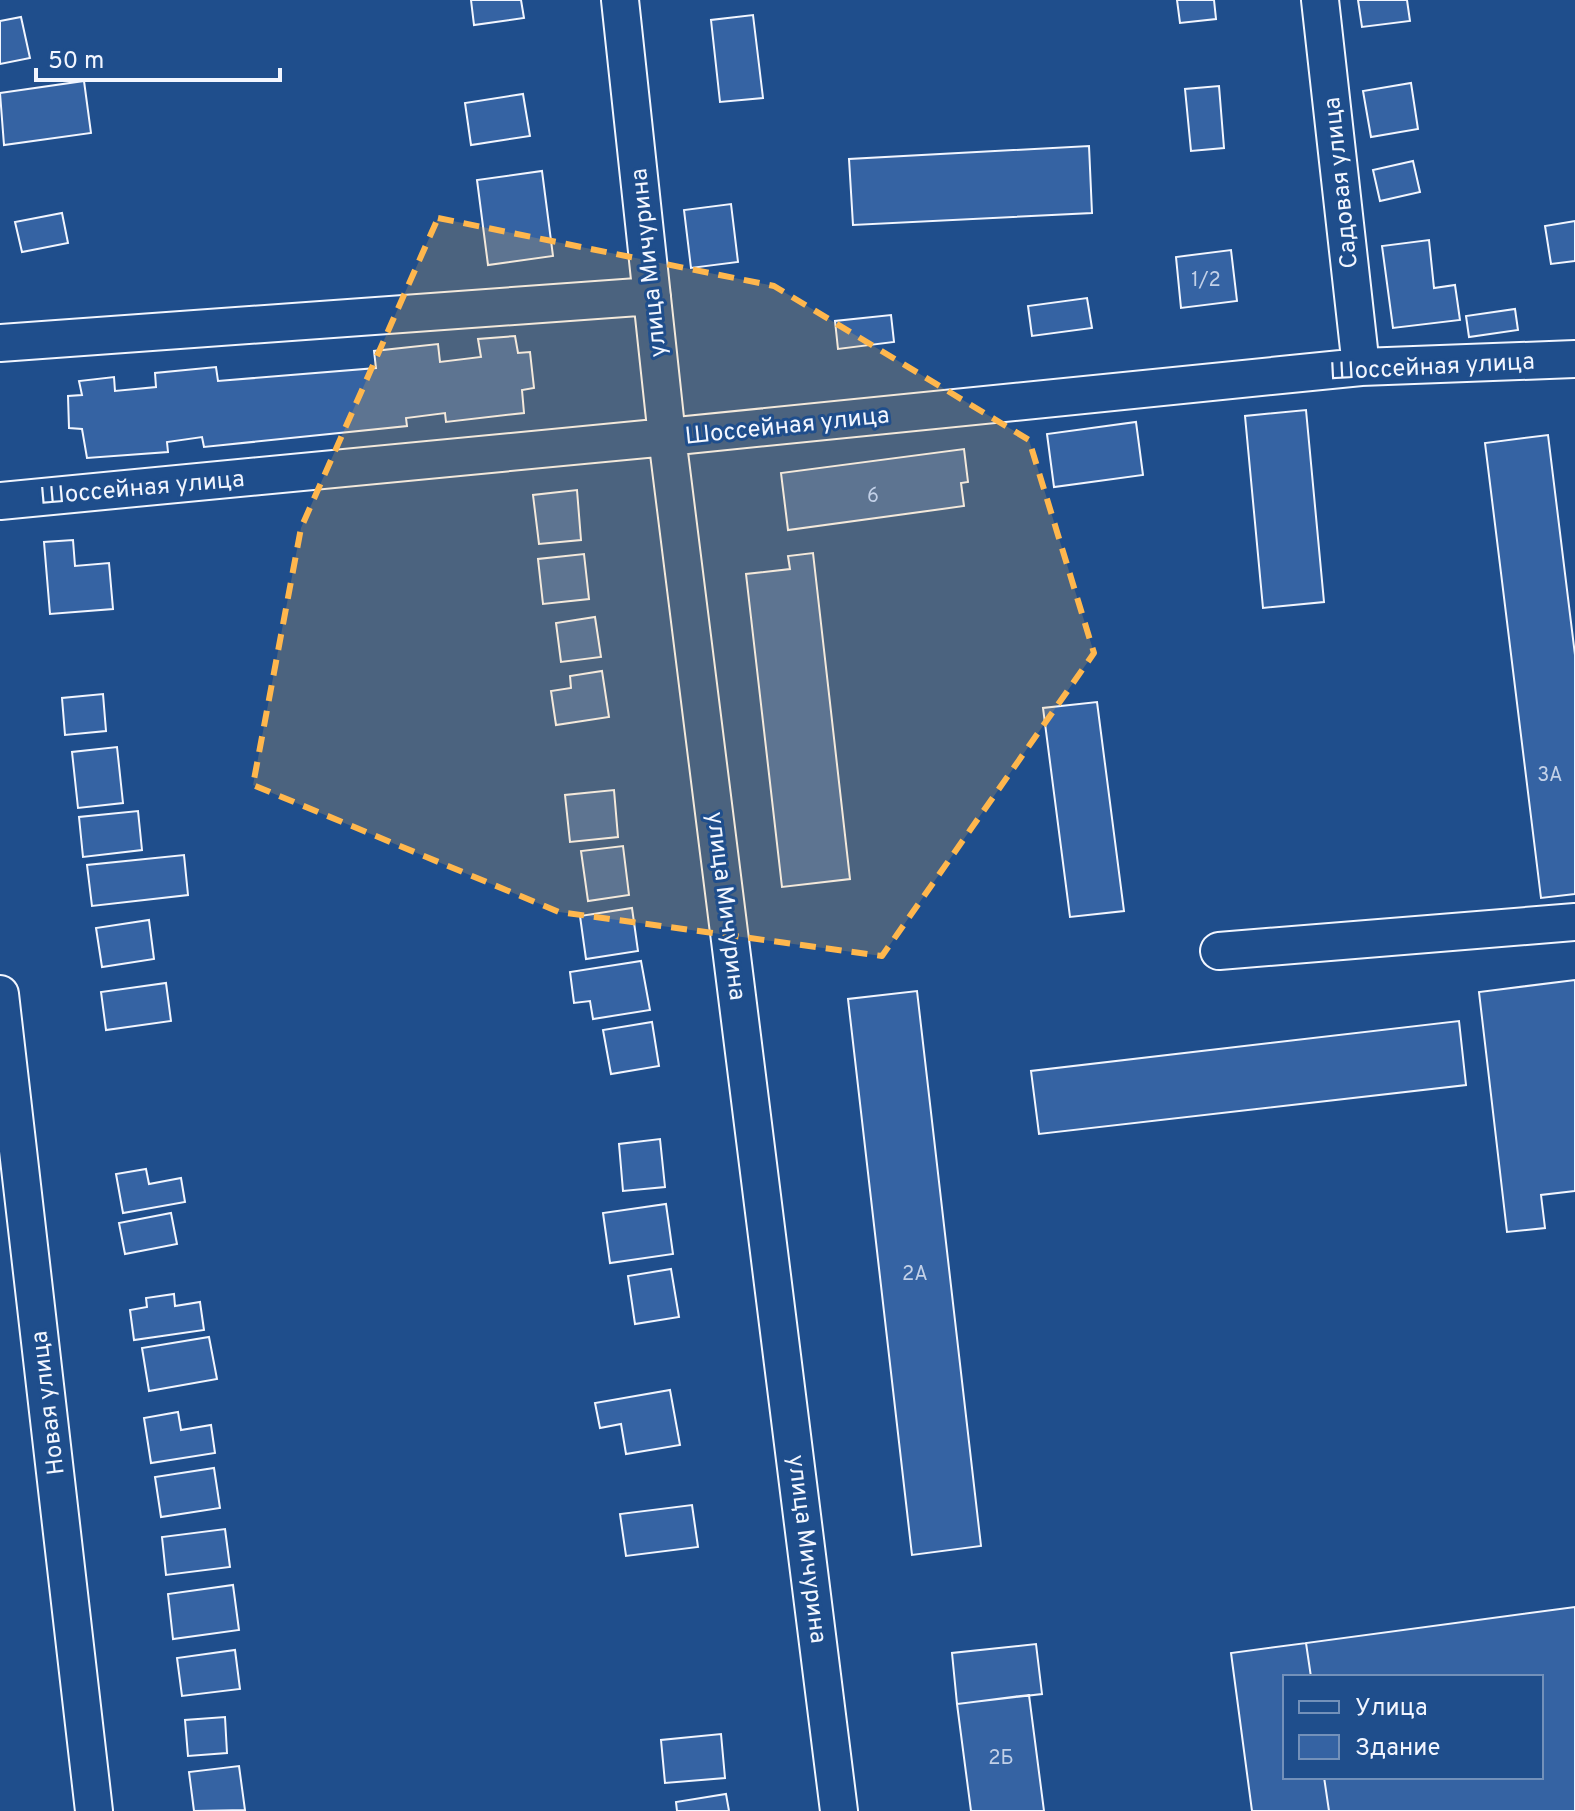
<svg xmlns="http://www.w3.org/2000/svg" width="1575" height="1811" font-family="Overpass,sans-serif">
<style>
.building{fill:#3563a3;stroke:#f2f6ff;stroke-width:2}
.lines{fill:none;stroke-linecap:round;stroke-linejoin:round}
.minor-casing{stroke:#f2f6ff;stroke-width:40}
.minor{stroke:#1f4e8c;stroke-width:36}
.marked{fill:#ffb74d;fill-opacity:0.2;stroke:#ffb74d;stroke-width:6;stroke-dasharray:16 10;stroke-linejoin:round}
.labels{text-anchor:middle;stroke-width:6;stroke-linejoin:round;paint-order:stroke}
.number-label{font-size:20px;fill:#c3d1e8}
.street-label{font-size:24px;fill:#f2f6ff;stroke:#1f4e8c}
</style>
<rect width="100%" height="100%" fill="#1f4e8c"/>
<path class="building" d="M 471,0 L 521,0 L 524,18 L 474,25 Z
M 1177,0 L 1214,0 L 1216,19 L 1180,23 Z
M 1358,0 L 1407,0 L 1410,21 L 1362,27 Z
M 753,15 L 763,98 L 720,102 L 711,20 Z
M 21,17 L 30,58 L 0,64 L 0,21 Z
M 84,81 L 91,133 L 4,145 L 0,93 Z
M 1411,83 L 1418,129 L 1371,137 L 1363,91 Z
M 1219,86 L 1224,148 L 1191,151 L 1185,89 Z
M 523,94 L 530,136 L 471,145 L 465,103 Z
M 1089,146 L 1092,213 L 853,225 L 849,159 Z
M 1413,161 L 1420,192 L 1380,201 L 1373,170 Z
M 542,171 L 553,256 L 488,265 L 477,180 Z
M 731,204 L 738,262 L 691,268 L 684,210 Z
M 62,213 L 68,243 L 22,252 L 15,222 Z
M 1575,221 L 1575,261 L 1551,264 L 1545,226 Z
M 1429,240 L 1434,288 L 1455,285 L 1460,320 L 1393,328 L 1382,246 Z
M 1231,250 L 1237,301 L 1181,308 L 1176,257 Z
M 1087,298 L 1092,328 L 1032,336 L 1028,306 Z
M 1515,309 L 1518,330 L 1469,337 L 1466,316 Z
M 891,315 L 894,342 L 838,349 L 835,321 Z
M 515,336 L 518,353 L 530,352 L 534,388 L 522,390 L 524,413 L 446,422 L 445,413 L 406,418 L 407,426 L 204,447 L 202,437 L 167,442 L 168,452 L 87,458 L 82,429 L 69,428 L 68,396 L 82,395 L 79,381 L 114,377 L 115,391 L 156,387 L 155,373 L 216,367 L 218,381 L 376,368 L 374,351 L 438,344 L 440,362 L 481,357 L 478,339 Z
M 1306,410 L 1324,602 L 1263,608 L 1245,416 Z
M 1136,422 L 1143,475 L 1054,487 L 1047,434 Z
M 1548,435 L 1575,655 L 1575,894 L 1541,898 L 1485,443 Z
M 964,449 L 968,482 L 961,483 L 964,506 L 788,530 L 781,473 Z
M 577,490 L 581,540 L 539,544 L 533,495 Z
M 73,540 L 75,566 L 109,563 L 113,609 L 50,614 L 44,542 Z
M 813,553 L 850,879 L 782,887 L 746,574 L 790,569 L 788,556 Z
M 584,554 L 589,599 L 543,604 L 538,559 Z
M 595,617 L 601,657 L 561,662 L 556,623 Z
M 602,671 L 609,717 L 556,725 L 551,691 L 571,688 L 570,676 Z
M 103,694 L 106,731 L 65,735 L 62,698 Z
M 1097,702 L 1124,911 L 1070,917 L 1043,708 Z
M 117,747 L 123,803 L 78,808 L 72,752 Z
M 614,790 L 618,837 L 570,842 L 565,795 Z
M 138,811 L 142,850 L 83,857 L 79,817 Z
M 623,846 L 629,895 L 588,901 L 581,851 Z
M 184,855 L 188,895 L 92,906 L 87,865 Z
M 632,908 L 638,951 L 586,959 L 580,916 Z
M 149,920 L 154,959 L 102,967 L 96,928 Z
M 641,961 L 650,1010 L 593,1019 L 590,1001 L 574,1003 L 570,972 Z
M 1575,980 L 1575,1191 L 1541,1195 L 1545,1228 L 1507,1232 L 1479,992 Z
M 166,983 L 171,1021 L 106,1030 L 101,992 Z
M 917,991 L 981,1546 L 912,1555 L 848,999 Z
M 1459,1021 L 1466,1085 L 1039,1134 L 1031,1071 Z
M 652,1022 L 659,1066 L 611,1074 L 603,1030 Z
M 660,1139 L 665,1187 L 623,1191 L 619,1144 Z
M 146,1169 L 149,1184 L 181,1178 L 185,1202 L 123,1213 L 116,1174 Z
M 666,1204 L 673,1254 L 610,1263 L 603,1213 Z
M 171,1213 L 177,1244 L 125,1254 L 119,1223 Z
M 671,1269 L 679,1317 L 635,1324 L 628,1276 Z
M 174,1294 L 175,1306 L 200,1302 L 204,1330 L 134,1340 L 130,1310 L 147,1307 L 146,1298 Z
M 209,1337 L 217,1379 L 149,1391 L 142,1348 Z
M 670,1390 L 680,1445 L 626,1454 L 621,1424 L 600,1428 L 595,1403 Z
M 178,1412 L 181,1430 L 211,1425 L 215,1453 L 151,1463 L 144,1418 Z
M 214,1468 L 220,1508 L 161,1517 L 155,1477 Z
M 692,1505 L 698,1547 L 626,1556 L 620,1514 Z
M 225,1529 L 230,1567 L 166,1575 L 162,1537 Z
M 233,1585 L 239,1630 L 173,1639 L 168,1594 Z
M 1575,1607 L 1575,1811 L 1329,1811 L 1324,1777 L 1541,1777 L 1541,1677 L 1311,1677 L 1306,1643 Z
M 1306,1643 L 1311,1677 L 1285,1677 L 1285,1777 L 1324,1777 L 1329,1811 L 1252,1811 L 1231,1653 Z
M 1036,1644 L 1042,1694 L 957,1704 L 952,1653 Z
M 235,1650 L 240,1689 L 182,1696 L 177,1658 Z
M 1029,1695 L 1044,1811 L 971,1811 L 957,1704 Z
M 225,1717 L 227,1753 L 188,1756 L 185,1720 Z
M 721,1734 L 725,1778 L 665,1783 L 661,1740 Z
M 239,1766 L 245,1810 L 194,1811 L 189,1772 Z
M 726,1794 L 729,1811 L 677,1811 L 676,1802 Z"/>
<g class="lines">
<g class="minor-casing">
<path id="minor" d="M 620,0 L 667,437 L 839,1811
M 1320,0 L 1361,367
M 0,343 L 652,296
M 0,501 L 667,437 L 1361,367 L 1575,359
M 1219,951 L 1575,922
M 0,994 L 94,1811"/>
</g>
<use href="#minor" class="minor"/>
</g>
<path class="marked" d="M 438,218 L 774,286 L 1029,440 L 1094,653 L 882,956 L 559,912 L 253,785 L 301,528 Z"/>
<g class="labels">
<g class="number-label">
<text x="1206" y="286">1/2</text>
<text x="873" y="502">6</text>
<text x="1550" y="781">3А</text>
<text x="915" y="1280">2А</text>
<text x="1001" y="1764">2Б</text>
</g>
<g class="street-label">
<text transform="translate(1340 183) rotate(-96)" y="8">Садовая улица</text>
<text transform="translate(648 263) rotate(-96)" y="8">улица Мичурина</text>
<text transform="translate(1432 366) rotate(-3)" y="8">Шоссейная улица</text>
<text transform="translate(787 425) rotate(-6)" y="8">Шоссейная улица</text>
<text transform="translate(142 487) rotate(-5)" y="8">Шоссейная улица</text>
<text transform="translate(727 906) rotate(83)" y="8">улица Мичурина</text>
<text transform="translate(47 1403) rotate(-97)" y="8">Новая улица</text>
<text transform="translate(808 1549) rotate(83)" y="8">улица Мичурина</text>
</g>
</g>
<rect x="1283" y="1675" width="260" height="104" fill="#1f4e8c" stroke="#7391ba" stroke-width="2"/>
<rect x="1299" y="1701" width="40" height="12" fill="#1f4e8c" stroke="#7391ba" stroke-width="2"/>
<text x="1355" y="1715" font-size="24" fill="#f2f6ff">Улица</text>
<rect x="1299" y="1735" width="40" height="24" fill="#3563a3" stroke="#7391ba" stroke-width="2"/>
<text x="1355" y="1755" font-size="24" fill="#f2f6ff">Здание</text>
<path d="M36 68v12h244v-12" fill="none" stroke="#f2f6ff" stroke-width="4"/>
<text x="48" y="68" font-size="24" fill="#f2f6ff" stroke="#1f4e8c" stroke-width="6" paint-order="stroke">50 m</text>
</svg>
